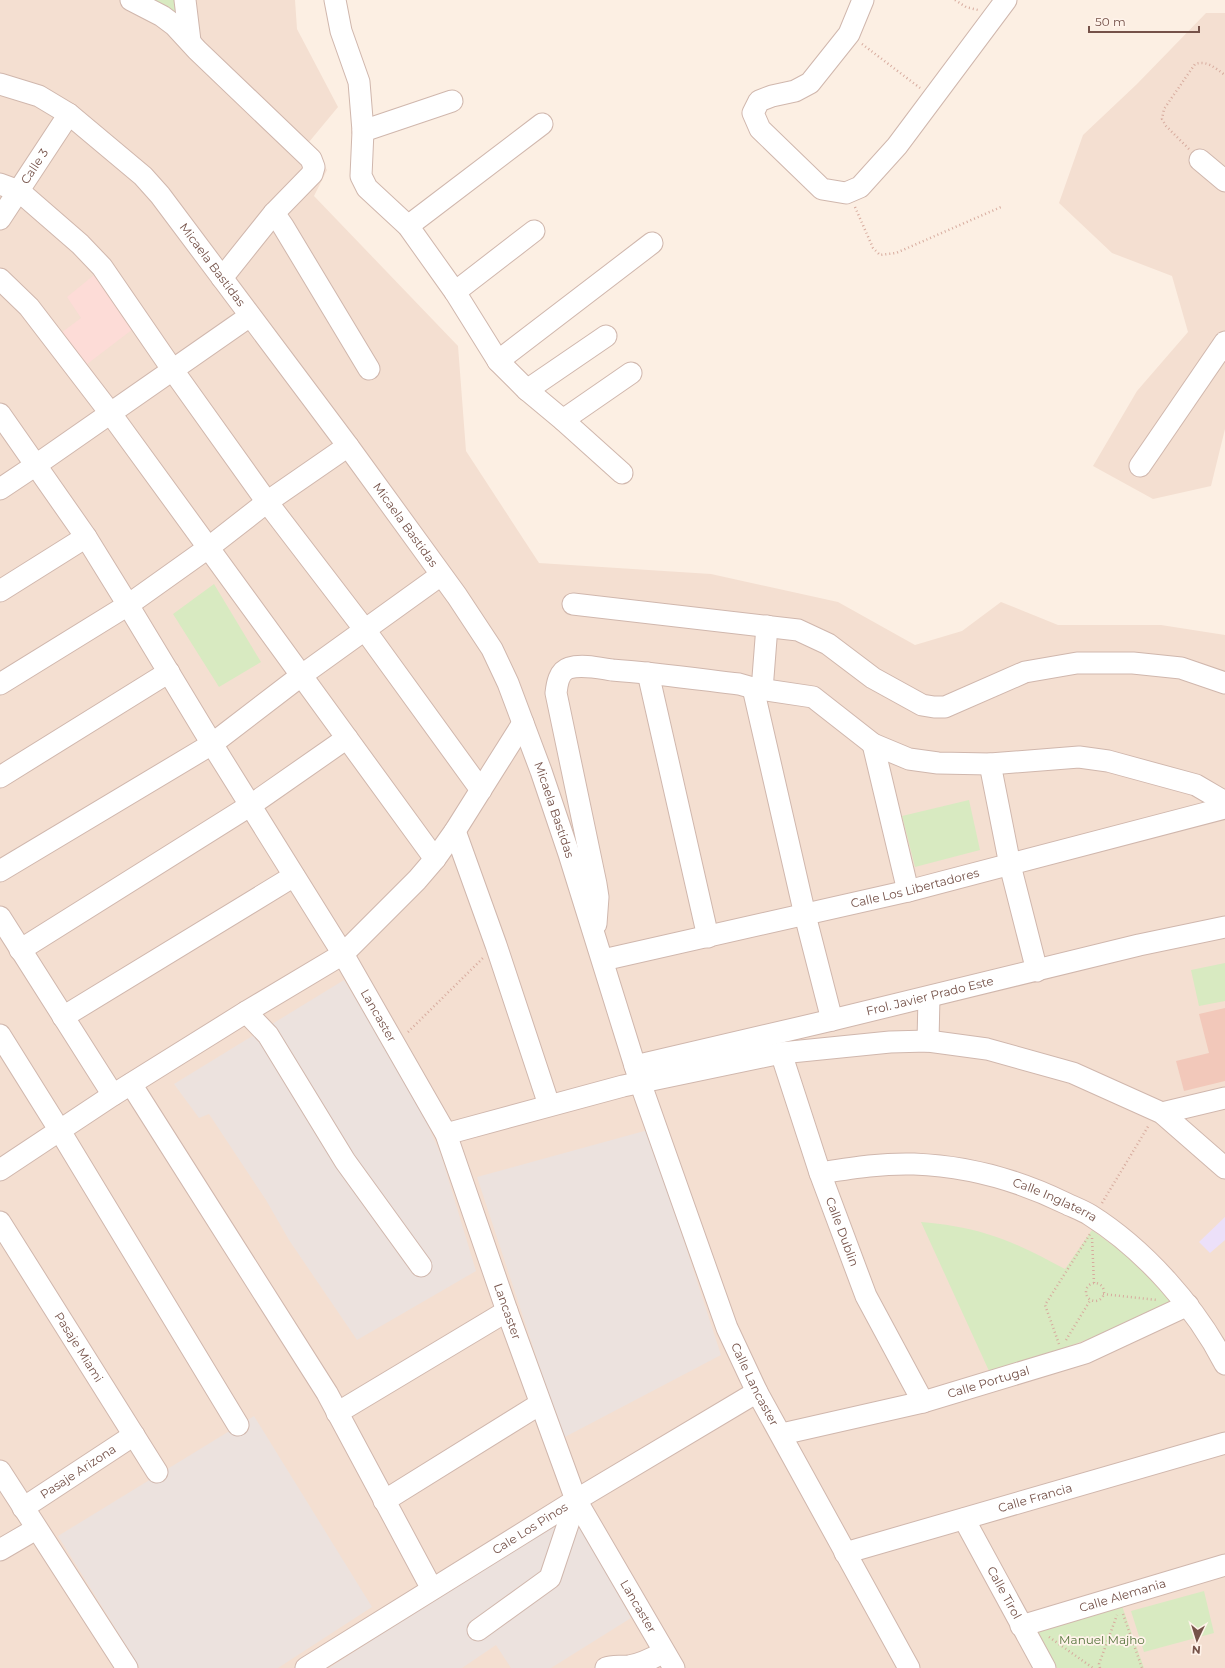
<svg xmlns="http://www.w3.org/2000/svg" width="1225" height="1668" font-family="Montserrat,sans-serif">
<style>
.residential{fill:#f4dfd1}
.commercial{fill:#fddcd7}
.industrial{fill:#ece2de}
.education{fill:#ece0f9}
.green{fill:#d8eac1}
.building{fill:#f2c8ba}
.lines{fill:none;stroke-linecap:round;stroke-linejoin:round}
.minor-casing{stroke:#d0b7ad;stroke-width:23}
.path{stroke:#d7ab9e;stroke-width:2.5;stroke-dasharray:1 3;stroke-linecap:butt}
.minor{stroke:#fff;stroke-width:21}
.labels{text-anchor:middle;stroke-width:3.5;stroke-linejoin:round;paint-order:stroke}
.street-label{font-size:12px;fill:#755249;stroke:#fff3ea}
.park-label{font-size:12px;fill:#57753e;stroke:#fff3ea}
</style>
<rect width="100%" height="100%" fill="#fcefe3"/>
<path class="residential" d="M 0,0 L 295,0 L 297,29 L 338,107 L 309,142 L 327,170 L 314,196 L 458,346 L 466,451 L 539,563 L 711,574 L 838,602 L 915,645 L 962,631 L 1001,602 L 1058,625 L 1161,625 L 1225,635 L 1225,1668 L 0,1668 Z
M 1206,13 L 1225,13 L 1225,429 L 1211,486 L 1153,499 L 1093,466 L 1137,391 L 1188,332 L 1172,276 L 1112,253 L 1059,203 L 1083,135 L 1137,84 Z"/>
<path class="commercial" d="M 94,275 L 133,329 L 82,368 L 57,336 L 81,318 L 67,297 Z"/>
<path class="industrial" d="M 344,980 L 416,1098 L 441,1155 L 476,1271 L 357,1340 L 289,1240 L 266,1200 L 209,1114 L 199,1118 L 174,1084 Z
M 648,1130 L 721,1355 L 563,1438 L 477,1177 Z
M 254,1416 L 372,1607 L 278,1668 L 140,1668 L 58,1536 Z
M 564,1516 L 578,1521 L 631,1618 L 551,1668 L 511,1668 L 496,1645 L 462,1668 L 329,1668 Z"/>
<path class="education" d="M 1225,1217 L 1225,1240 L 1210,1253 L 1199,1242 Z"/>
<path class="green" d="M 135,0 L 176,0 L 176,14 Z
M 214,584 L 261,662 L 219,687 L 173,614 Z
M 969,800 L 980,850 L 915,867 L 902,816 Z
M 1225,963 L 1225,1001 L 1199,1006 L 1191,970 Z
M 921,1222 C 943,1224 966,1227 987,1234 C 1015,1242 1040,1256 1065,1269 L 1092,1230 L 1133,1260 L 1174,1302 L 1110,1331 L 1064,1348 L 989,1371 Z
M 1204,1591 L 1214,1633 L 1144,1652 L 1131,1611 Z
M 1122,1606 L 1144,1668 L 1057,1668 L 1037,1630 Z"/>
<path class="building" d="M 1225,1008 L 1225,1081 L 1184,1091 L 1176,1061 L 1209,1053 L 1199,1014 Z"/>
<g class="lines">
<g class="minor-casing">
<g id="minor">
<path d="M 131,0 L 162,16 L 174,25 L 197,50 L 311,159 L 314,167 L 312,174 L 274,213 L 222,278"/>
<path d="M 185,0 L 190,41"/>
<path d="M 335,0 L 341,31 L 359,82 L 363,131 L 361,176 L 367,188 L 408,226 L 455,292 L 498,361 L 527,390 L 563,420 L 631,373"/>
<path d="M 863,0 L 849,34 L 810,83 L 795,91 L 772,96 L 759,101 L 753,113 L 760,129 L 822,189 L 846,193 L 860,187 L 897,146 L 1006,0"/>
<path id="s1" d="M 0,84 L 39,96 L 69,114 L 143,176 L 160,195 L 348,446 L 457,596 L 492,649 L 508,683 L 541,771 L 569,854 L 640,1082 L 727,1328 L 757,1392 L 909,1668"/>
<path d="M 363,131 L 452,101"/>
<path d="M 1200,160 L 1225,181"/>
<path d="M 0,184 L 19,191 L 80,244 L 102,267 L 172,369 L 267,502 L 365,630 L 481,790"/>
<path d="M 274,213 L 283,226 L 369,369"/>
<path id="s2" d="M 0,219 L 69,114"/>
<path d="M 408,226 L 542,124"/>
<path d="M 0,279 L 29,307 L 111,414 L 435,859"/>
<path d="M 455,292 L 534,231"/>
<path d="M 498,361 L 652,243"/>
<path d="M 527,390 L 606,336"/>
<path id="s3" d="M 0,414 L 86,537 L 128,605 L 212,744 L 343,954 L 446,1134 L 507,1311 L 576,1500 L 674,1668"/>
<path d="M 563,420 L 622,473"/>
<path d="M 1140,466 L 1225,342"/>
<path d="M 0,489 L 36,465 L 250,316"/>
<path d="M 0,591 L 86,537"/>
<path d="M 573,604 L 798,630 L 828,644 L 873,678 L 922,705 L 934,707 L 945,707 L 1025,672 L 1077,663 L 1133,663 L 1181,668 L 1225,683"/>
<path d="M 648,673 L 708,937"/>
<path d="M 0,684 L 128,605 L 208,548 L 267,502 L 348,446"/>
<path d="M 753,688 L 805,915 L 832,1020"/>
<path d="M 762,690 L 767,626"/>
<path d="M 873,744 L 908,891"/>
<path d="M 990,764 L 1010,865 L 1037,971"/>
<path d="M 0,777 L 169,672"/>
<path d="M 455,831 L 496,945 L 549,1105"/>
<path d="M 0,871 L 212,744 L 302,675 L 441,575"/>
<path d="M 0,917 L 113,1095"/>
<path d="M 596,924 L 598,897 L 596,884 L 556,693 C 557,684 559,671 569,668 C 582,664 599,668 612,670 C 654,673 697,679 739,684 L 753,688 L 813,697 L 873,744 L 909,759 L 938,763 L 990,764 L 1079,757 L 1108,761 L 1196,785 L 1225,802"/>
<path d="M 20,950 L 251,805 L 347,738"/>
<path id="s4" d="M 603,960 L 908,891 L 1225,808"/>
<path d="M 246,1012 L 268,1035 L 345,1161 L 421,1266"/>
<path d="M 63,1017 L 294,876"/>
<path d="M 0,1035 L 60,1131 L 238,1425"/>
<path d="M 928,1041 L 929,997"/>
<path id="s5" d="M 781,1053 L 820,1173 L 866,1296 L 923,1402"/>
<path id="s6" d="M 635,1066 L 832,1020 L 1139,945 L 1225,927"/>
<path d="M 131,1084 L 327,1393 L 432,1589"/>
<path d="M 1162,1113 L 1225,1098"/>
<path d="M 446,1134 L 623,1086 L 781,1053 L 890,1042 L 928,1041 L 987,1049 L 1073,1073 L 1162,1113 L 1225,1168"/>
<path d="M 0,1170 L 113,1095 L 246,1012 L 343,954 L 417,880 L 435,859 L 455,831 L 523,723"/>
<path id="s7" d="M 820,1173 C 852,1168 882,1163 914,1164 C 967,1166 1018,1180 1065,1203 C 1073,1207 1082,1210 1090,1215 C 1144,1249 1196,1307 1225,1364"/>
<path id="s8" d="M 0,1222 L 157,1472"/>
<path d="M 337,1413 L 507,1311"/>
<path id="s9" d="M 782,1434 L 923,1402 L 1085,1353 L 1188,1305"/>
<path d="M 0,1471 L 127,1668"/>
<path d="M 384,1501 L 540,1404"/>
<path id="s10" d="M 23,1508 L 134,1435"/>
<path id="s11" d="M 964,1519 L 1045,1668"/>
<path d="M 0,1550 L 36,1529"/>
<path id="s12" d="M 845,1553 L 1225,1443"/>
<path id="s13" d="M 1021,1626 L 1225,1565"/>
<path d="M 478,1630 L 550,1578 L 576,1500"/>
<path id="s14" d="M 306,1668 L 576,1500 L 757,1392"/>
<path d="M 606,1668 C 613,1665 621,1667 629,1666 C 642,1664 653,1658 664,1652"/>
</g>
</g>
<path class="path" d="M 955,0 L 966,7 L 978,10
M 862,44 L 920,88
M 1189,149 L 1166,126 L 1162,119 L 1164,109 L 1195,64 C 1207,60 1215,68 1225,75
M 855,207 L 873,248 L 880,255 L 896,253 L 1001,207
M 408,1032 L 483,958
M 1102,1203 L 1149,1125
M 1092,1238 L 1094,1283
M1086 1292a9 9 0 1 1 18 0a9 9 0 1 1-18 0Z
M 1103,1294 L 1157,1300
M 1066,1340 L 1091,1299
M 1059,1344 L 1045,1305 L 1090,1234
M 1123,1614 L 1142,1668
M 1049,1637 L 1093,1668
M 1100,1668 L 1099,1664 L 1117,1615"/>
<use href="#minor" class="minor"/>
</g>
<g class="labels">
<g class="street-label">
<text dy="4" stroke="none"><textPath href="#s2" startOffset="63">Calle 3</textPath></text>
<text dy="4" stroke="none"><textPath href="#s1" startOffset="285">Micaela Bastidas</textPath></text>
<text dy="4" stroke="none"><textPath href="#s1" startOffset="609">Micaela Bastidas</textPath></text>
<text dy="4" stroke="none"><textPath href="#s1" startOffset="933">Micaela Bastidas</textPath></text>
<text dy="4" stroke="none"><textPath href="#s4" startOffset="320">Calle Los Libertadores</textPath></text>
<text dy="4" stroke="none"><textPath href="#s6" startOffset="303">Frol. Javier Prado Este</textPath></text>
<text dy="4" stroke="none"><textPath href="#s3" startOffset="711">Lancaster</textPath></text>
<text dy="4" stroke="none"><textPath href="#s7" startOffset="241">Calle Inglaterra</textPath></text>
<text dy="4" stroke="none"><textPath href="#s5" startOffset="189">Calle Dublin</textPath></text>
<text dy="4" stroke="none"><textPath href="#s3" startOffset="1035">Lancaster</textPath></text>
<text dy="4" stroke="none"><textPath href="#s8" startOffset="148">Pasaje Miami</textPath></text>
<text dy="4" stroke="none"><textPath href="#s9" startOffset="213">Calle Portugal</textPath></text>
<text dy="4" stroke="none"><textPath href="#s1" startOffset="1542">Calle Lancaster</textPath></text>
<text dy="4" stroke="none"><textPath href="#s10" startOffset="66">Pasaje Arizona</textPath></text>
<text dy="4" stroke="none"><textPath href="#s12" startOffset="198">Calle Francia</textPath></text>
<text dy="4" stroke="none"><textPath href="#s14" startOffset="264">Cale Los Pinos</textPath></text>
<text dy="4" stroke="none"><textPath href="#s11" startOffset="84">Calle Tirol</textPath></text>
<text dy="4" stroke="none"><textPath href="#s13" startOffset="106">Calle Alemania</textPath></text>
<text dy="4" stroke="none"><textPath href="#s3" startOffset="1359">Lancaster</textPath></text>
</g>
<g class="park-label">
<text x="1102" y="1644">Manuel Majho</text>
</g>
</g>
<g transform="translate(1197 1640) rotate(184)" stroke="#fff3ea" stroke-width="3" paint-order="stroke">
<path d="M0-3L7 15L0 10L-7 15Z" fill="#755249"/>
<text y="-6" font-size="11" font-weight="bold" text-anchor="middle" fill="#755249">N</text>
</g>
<path d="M1089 26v6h110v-6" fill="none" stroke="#755249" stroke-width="2"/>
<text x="1095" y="26" font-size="12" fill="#755249" stroke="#fff3ea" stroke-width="3" paint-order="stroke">50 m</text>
</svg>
